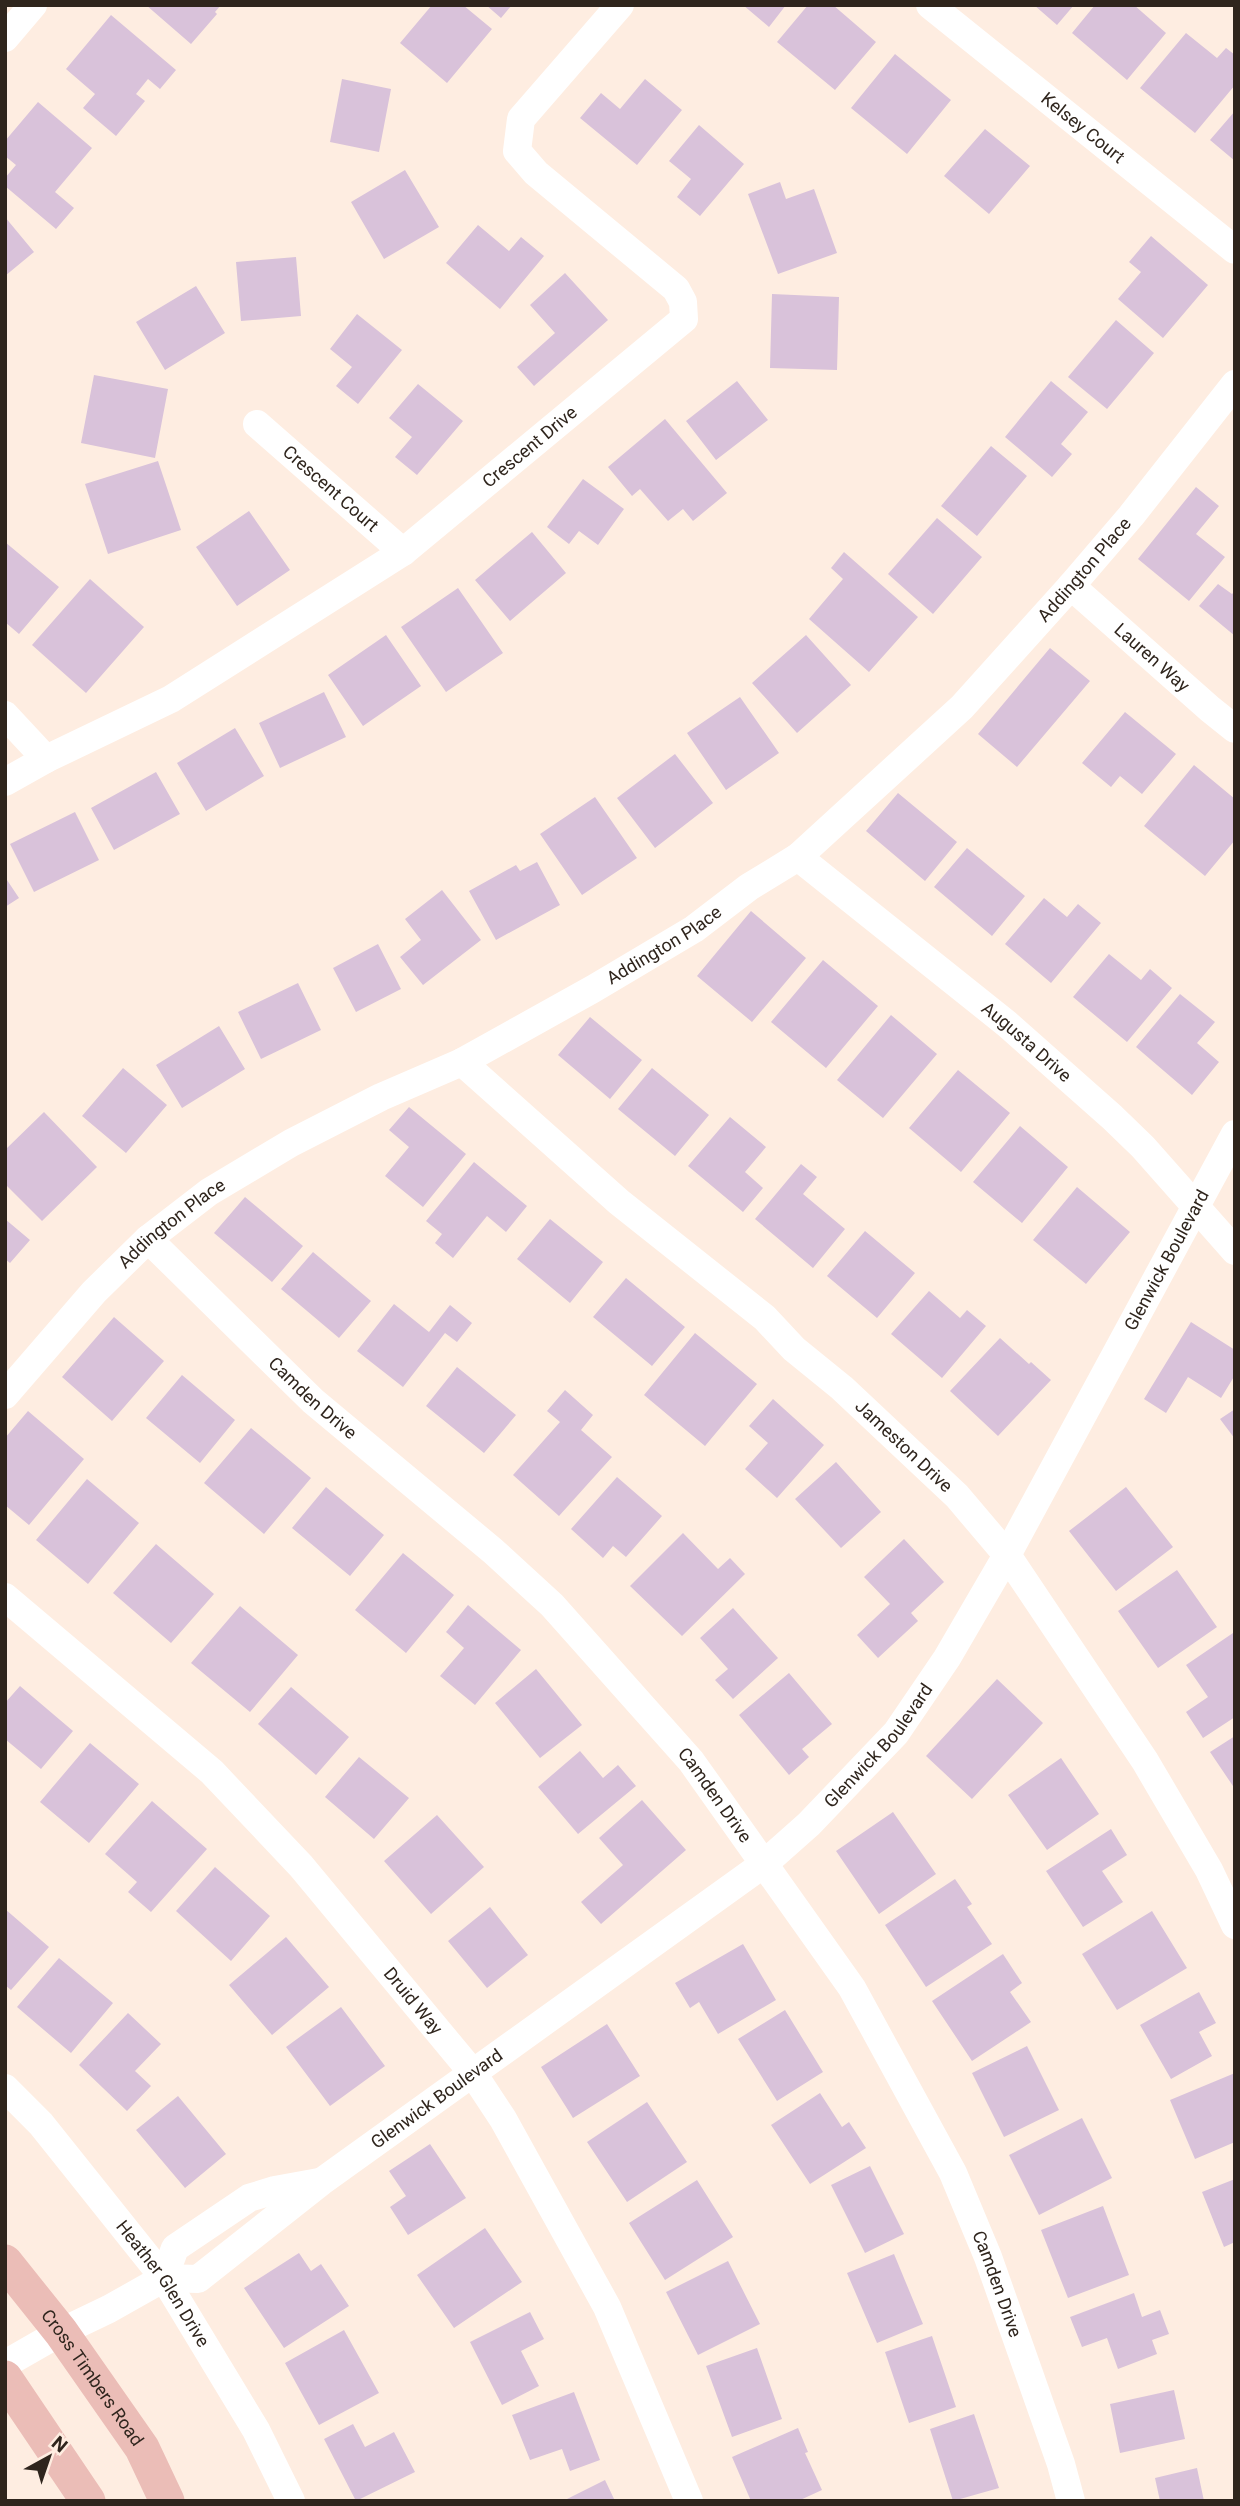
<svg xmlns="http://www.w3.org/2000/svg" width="1240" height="2506" font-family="Roboto,sans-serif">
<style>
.building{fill:#d9c2da}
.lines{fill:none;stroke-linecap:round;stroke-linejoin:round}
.minor{stroke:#fff;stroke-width:28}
.major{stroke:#ebbdb7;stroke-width:35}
.labels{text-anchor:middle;stroke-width:5;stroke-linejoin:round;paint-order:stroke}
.street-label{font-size:18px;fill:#2f251d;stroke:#feede1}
</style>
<rect width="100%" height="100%" fill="#feede1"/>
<path class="building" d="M 146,5 L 221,5 L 215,12 L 217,14 L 191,44 Z
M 432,5 L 463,5 L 492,29 L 447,83 L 400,43 Z
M 486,5 L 512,5 L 501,18 Z
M 743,5 L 786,5 L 769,27 Z
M 808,5 L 833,5 L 876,42 L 835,90 L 777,42 Z
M 1034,5 L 1074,5 L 1057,25 Z
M 1095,5 L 1134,5 L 1166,33 L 1127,80 L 1072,33 Z
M 111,15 L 176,70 L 160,89 L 148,79 L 136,94 L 145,101 L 116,136 L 83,108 L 95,94 L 66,69 Z
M 1186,33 L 1217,58 L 1226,48 L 1235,55 L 1235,85 L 1195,133 L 1140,88 Z
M 895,54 L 951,100 L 907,154 L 851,108 Z
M 342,79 L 391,89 L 379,152 L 330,142 Z
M 645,79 L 682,110 L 637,165 L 580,118 L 601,93 L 620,109 Z
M 38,102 L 92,148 L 55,192 L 74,208 L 56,229 L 5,186 L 5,178 L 16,165 L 5,156 L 5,141 Z
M 1235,111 L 1235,161 L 1210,140 Z
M 699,125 L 744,164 L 700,216 L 677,197 L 691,179 L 669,161 Z
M 985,129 L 1030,166 L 989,214 L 944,176 Z
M 405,170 L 439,227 L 384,259 L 351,202 Z
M 780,182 L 786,199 L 814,189 L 837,253 L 778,274 L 748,194 Z
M 5,217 L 34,252 L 5,276 Z
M 478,225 L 509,251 L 521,237 L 544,256 L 500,309 L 446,263 Z
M 1151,236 L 1208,285 L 1163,338 L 1118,299 L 1141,272 L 1129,262 Z
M 296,257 L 301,316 L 241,321 L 236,262 Z
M 565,273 L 608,320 L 534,386 L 517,367 L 555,333 L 530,305 Z
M 196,286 L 225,333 L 165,370 L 136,322 Z
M 772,294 L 839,297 L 837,370 L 770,368 Z
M 357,314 L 402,350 L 358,404 L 336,386 L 352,367 L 330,349 Z
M 1116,320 L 1154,353 L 1107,409 L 1068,377 Z
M 94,375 L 168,389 L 155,458 L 81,443 Z
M 737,381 L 768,420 L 716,460 L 686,421 Z
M 1051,381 L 1088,412 L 1061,444 L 1072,454 L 1052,477 L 1005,437 Z
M 418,384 L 463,421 L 417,475 L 395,457 L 412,437 L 389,418 Z
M 665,419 L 727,493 L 693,521 L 683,509 L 668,521 L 640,489 L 632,496 L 608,467 Z
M 991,446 L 1027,476 L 977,536 L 941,506 Z
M 158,461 L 181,530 L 108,554 L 85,484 Z
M 583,479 L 624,509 L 598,545 L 579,531 L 569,544 L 547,527 Z
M 1196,487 L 1219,506 L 1196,534 L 1225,557 L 1189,601 L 1138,559 Z
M 249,511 L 290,570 L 237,606 L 196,547 Z
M 937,518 L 982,557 L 933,614 L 888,574 Z
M 532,532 L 566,573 L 510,621 L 475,580 Z
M 5,542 L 59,587 L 19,634 L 5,622 Z
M 844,552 L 918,617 L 869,672 L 809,619 L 843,579 L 831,568 Z
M 90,579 L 144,627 L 86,693 L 32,645 Z
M 1218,584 L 1232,594 L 1235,591 L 1235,636 L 1199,606 Z
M 458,588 L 503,653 L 446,692 L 401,627 Z
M 386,635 L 421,686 L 363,726 L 328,675 Z
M 806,635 L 851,685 L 797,733 L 752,683 Z
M 1050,648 L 1090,681 L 1017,767 L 978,734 Z
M 324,692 L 346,737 L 280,768 L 259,723 Z
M 740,697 L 779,753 L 726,790 L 687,733 Z
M 1125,712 L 1176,754 L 1142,794 L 1120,776 L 1111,787 L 1082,763 Z
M 235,728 L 264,776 L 206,811 L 177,763 Z
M 675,754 L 713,803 L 655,848 L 617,798 Z
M 1194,765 L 1235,799 L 1235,840 L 1205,876 L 1144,826 Z
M 156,772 L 180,814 L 114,850 L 91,808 Z
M 898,793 L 957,842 L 925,881 L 866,831 Z
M 595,797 L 637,858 L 582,895 L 540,834 Z
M 75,812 L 99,860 L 34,892 L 10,844 Z
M 967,848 L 1025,896 L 992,936 L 934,887 Z
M 537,862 L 560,905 L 496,940 L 469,891 L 516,865 L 520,871 Z
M 5,877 L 19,898 L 5,907 Z
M 442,890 L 481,940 L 423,985 L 400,957 L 421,940 L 405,919 Z
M 1044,898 L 1067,917 L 1078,904 L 1101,923 L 1051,983 L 1005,944 Z
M 751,911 L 806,958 L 752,1022 L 697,976 Z
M 378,944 L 401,989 L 356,1012 L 333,968 Z
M 1109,954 L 1141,980 L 1150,969 L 1172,988 L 1127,1042 L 1073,997 Z
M 823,960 L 878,1006 L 826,1068 L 771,1022 Z
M 298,983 L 321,1030 L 261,1059 L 238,1012 Z
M 1180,994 L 1215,1022 L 1197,1043 L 1219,1062 L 1192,1095 L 1136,1047 Z
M 891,1015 L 937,1054 L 883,1118 L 837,1080 Z
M 590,1017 L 642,1060 L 610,1099 L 558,1055 Z
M 219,1026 L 245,1069 L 182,1108 L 156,1065 Z
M 123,1068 L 167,1105 L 126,1153 L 82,1116 Z
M 652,1068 L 709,1115 L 675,1156 L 618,1109 Z
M 958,1070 L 1010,1113 L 961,1172 L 909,1128 Z
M 409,1107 L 466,1154 L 423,1207 L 385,1176 L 409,1147 L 389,1130 Z
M 44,1112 L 97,1167 L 42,1221 L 5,1184 L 5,1150 Z
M 730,1117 L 766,1147 L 745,1172 L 763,1188 L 743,1212 L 688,1166 Z
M 1020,1126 L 1068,1167 L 1022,1223 L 973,1182 Z
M 474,1162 L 527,1206 L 506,1232 L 487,1216 L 453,1258 L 435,1243 L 442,1234 L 426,1221 Z
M 801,1164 L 817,1177 L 803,1194 L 845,1229 L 813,1268 L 755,1219 Z
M 1077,1187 L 1130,1232 L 1086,1284 L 1033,1240 Z
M 245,1197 L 303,1246 L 272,1282 L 214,1233 Z
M 5,1219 L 30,1240 L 10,1263 L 5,1259 Z
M 550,1219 L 603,1262 L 570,1303 L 517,1259 Z
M 865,1231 L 915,1273 L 877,1318 L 827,1276 Z
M 313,1252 L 371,1301 L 339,1338 L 281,1289 Z
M 626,1278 L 685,1327 L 652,1366 L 593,1317 Z
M 929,1291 L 960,1318 L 967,1310 L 986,1326 L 942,1378 L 891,1334 Z
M 394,1304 L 429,1332 L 450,1305 L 472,1323 L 457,1342 L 445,1333 L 403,1387 L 357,1351 Z
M 114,1317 L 164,1361 L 112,1421 L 62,1377 Z
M 1191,1322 L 1235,1350 L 1235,1375 L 1221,1398 L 1188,1377 L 1166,1413 L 1144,1399 Z
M 695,1333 L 757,1384 L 705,1446 L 644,1395 Z
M 1000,1338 L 1029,1364 L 1031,1362 L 1051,1380 L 998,1436 L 950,1391 Z
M 457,1367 L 516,1415 L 484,1453 L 426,1406 Z
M 182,1375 L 235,1420 L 200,1463 L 146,1418 Z
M 565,1390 L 593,1415 L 581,1430 L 612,1457 L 559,1516 L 513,1475 L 560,1422 L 547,1411 Z
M 773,1399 L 824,1445 L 777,1498 L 745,1469 L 768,1443 L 749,1426 Z
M 1235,1409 L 1235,1439 L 1220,1419 Z
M 28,1411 L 84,1459 L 29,1525 L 5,1505 L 5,1438 Z
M 251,1428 L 311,1478 L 264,1534 L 204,1483 Z
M 836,1462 L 881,1512 L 841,1548 L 795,1499 Z
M 617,1477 L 662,1516 L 626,1557 L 613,1546 L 603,1558 L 571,1529 Z
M 87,1479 L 139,1523 L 88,1584 L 36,1540 Z
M 326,1487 L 384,1535 L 350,1576 L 292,1528 Z
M 1126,1487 L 1173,1547 L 1116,1591 L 1069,1531 Z
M 683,1533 L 718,1569 L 730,1558 L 745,1574 L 682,1636 L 630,1586 Z
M 904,1539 L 944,1582 L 911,1613 L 918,1621 L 878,1658 L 857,1635 L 890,1604 L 864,1577 Z
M 156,1544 L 214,1594 L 171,1643 L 113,1593 Z
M 403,1553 L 454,1595 L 406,1653 L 355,1610 Z
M 1177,1570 L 1217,1627 L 1158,1668 L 1118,1611 Z
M 468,1605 L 521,1650 L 475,1705 L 440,1676 L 464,1648 L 446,1632 Z
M 240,1606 L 298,1655 L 250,1712 L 191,1663 Z
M 733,1608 L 778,1658 L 733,1699 L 715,1680 L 728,1669 L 700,1638 Z
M 1233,1633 L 1235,1636 L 1235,1717 L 1203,1738 L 1186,1712 L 1208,1697 L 1186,1665 Z
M 536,1669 L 582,1725 L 540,1758 L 495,1703 Z
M 789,1673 L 832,1724 L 802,1749 L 809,1757 L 789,1775 L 739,1715 Z
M 997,1679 L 1043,1723 L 972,1799 L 926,1756 Z
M 20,1686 L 73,1731 L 41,1769 L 5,1739 L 5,1703 Z
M 291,1687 L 349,1737 L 316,1775 L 258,1724 Z
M 1235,1736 L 1235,1789 L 1210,1752 Z
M 90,1743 L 139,1784 L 89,1843 L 40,1802 Z
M 580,1751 L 603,1778 L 618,1765 L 636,1786 L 578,1834 L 538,1787 Z
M 359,1757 L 409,1798 L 374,1839 L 325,1797 Z
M 1061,1758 L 1099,1814 L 1047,1850 L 1008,1795 Z
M 642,1800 L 686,1850 L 601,1924 L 581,1902 L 623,1865 L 599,1838 Z
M 152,1801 L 207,1849 L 151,1912 L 128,1892 L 137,1882 L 105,1854 Z
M 893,1812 L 936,1874 L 879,1914 L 836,1851 Z
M 437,1815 L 484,1867 L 431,1914 L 384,1861 Z
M 1111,1829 L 1127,1855 L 1102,1871 L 1123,1902 L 1083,1927 L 1046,1871 Z
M 215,1867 L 270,1916 L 231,1961 L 176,1911 Z
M 955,1879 L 972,1904 L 967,1907 L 992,1944 L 926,1987 L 885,1925 Z
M 490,1907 L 528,1955 L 487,1988 L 448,1941 Z
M 5,1909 L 49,1947 L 11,1990 L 5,1985 Z
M 1152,1911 L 1187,1968 L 1117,2010 L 1082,1954 Z
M 286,1937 L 329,1987 L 272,2035 L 229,1985 Z
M 743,1944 L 776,2000 L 718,2034 L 699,2002 L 690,2008 L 675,1983 Z
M 1003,1954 L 1022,1983 L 1010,1992 L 1031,2022 L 972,2061 L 932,2001 Z
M 59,1958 L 113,2003 L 71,2053 L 17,2007 Z
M 1199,1992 L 1216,2023 L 1199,2032 L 1212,2056 L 1171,2079 L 1140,2025 Z
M 341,2007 L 385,2066 L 330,2106 L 286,2047 Z
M 785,2010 L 823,2072 L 777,2101 L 738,2039 Z
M 128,2013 L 161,2044 L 135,2071 L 151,2086 L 127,2111 L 79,2065 Z
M 607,2024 L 640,2076 L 573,2118 L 541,2067 Z
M 1027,2046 L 1059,2110 L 1004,2137 L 972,2073 Z
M 1235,2073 L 1235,2142 L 1195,2159 L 1170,2100 Z
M 820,2093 L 842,2127 L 849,2122 L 866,2148 L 810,2184 L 771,2125 Z
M 178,2096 L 226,2154 L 185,2188 L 136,2130 Z
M 647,2102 L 687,2162 L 627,2202 L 587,2142 Z
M 1082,2118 L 1112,2178 L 1039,2215 L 1009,2155 Z
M 430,2144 L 466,2198 L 408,2235 L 390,2207 L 406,2196 L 389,2171 Z
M 870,2166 L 904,2234 L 865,2253 L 831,2185 Z
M 1235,2179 L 1235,2242 L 1224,2247 L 1202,2192 Z
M 697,2180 L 733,2237 L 665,2280 L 629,2223 Z
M 1103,2206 L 1129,2275 L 1068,2298 L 1041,2230 Z
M 485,2228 L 522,2282 L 454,2328 L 417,2275 Z
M 299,2253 L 311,2271 L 321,2264 L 349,2306 L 284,2348 L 244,2288 Z
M 894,2254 L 923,2324 L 877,2343 L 847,2273 Z
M 728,2261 L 760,2324 L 698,2355 L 666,2292 Z
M 1134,2293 L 1142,2317 L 1160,2310 L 1169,2334 L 1152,2340 L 1157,2354 L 1118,2369 L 1107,2338 L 1082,2347 L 1070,2317 Z
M 530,2312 L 544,2339 L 521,2351 L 539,2386 L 502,2405 L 470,2342 Z
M 344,2330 L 379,2393 L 319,2425 L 285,2363 Z
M 932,2336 L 956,2407 L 909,2423 L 885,2352 Z
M 757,2348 L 782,2419 L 732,2437 L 706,2366 Z
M 1174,2390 L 1185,2439 L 1120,2453 L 1110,2404 Z
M 574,2392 L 600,2460 L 570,2471 L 562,2449 L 530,2460 L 512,2415 Z
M 974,2414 L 999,2488 L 953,2501 L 930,2429 Z
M 353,2424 L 365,2447 L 394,2432 L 415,2472 L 356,2501 L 324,2439 Z
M 798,2428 L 808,2452 L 805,2453 L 822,2490 L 798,2501 L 751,2501 L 732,2457 Z
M 1197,2468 L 1204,2501 L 1160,2501 L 1155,2478 Z
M 605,2480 L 615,2501 L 563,2501 Z"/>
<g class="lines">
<g class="minor">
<path id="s1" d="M 930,5 L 1235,250"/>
<path d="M 5,38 L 33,5"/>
<path id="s2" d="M 257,424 L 403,552"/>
<path id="s3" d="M 1071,586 L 1210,709 L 1235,729"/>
<path d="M 5,715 L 46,759"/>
<path id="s4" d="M 5,782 L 46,759 L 171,699 L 403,552 L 684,319 L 683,302 L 676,289 L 536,173 L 517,151 L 521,119 L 620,5"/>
<path id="s5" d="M 798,857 L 1007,1024 L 1112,1117 L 1143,1147 L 1235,1251"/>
<path id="s6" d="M 462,1062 L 619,1202 L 765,1318 L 794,1349 L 842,1388 L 957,1496 L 1007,1555 L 1145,1761 L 1209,1870 L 1235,1925"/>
<path id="s7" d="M 148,1239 L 313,1401 L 493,1551 L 552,1605 L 691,1761 L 852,1988 L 953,2173 L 988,2257 L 1061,2464 L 1071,2501"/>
<path id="s8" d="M 5,1395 L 94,1292 L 148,1239 L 209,1192 L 291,1143 L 381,1097 L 462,1062 L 593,989 L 694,929 L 749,887 L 798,857 L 962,707 L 1071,586 L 1131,516 L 1235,384"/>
<path id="s9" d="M 5,1597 L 212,1772 L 301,1866 L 472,2072 L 503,2119 L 607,2307 L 689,2501"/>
<path id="s10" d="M 5,2088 L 41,2124 L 164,2278 L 256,2430 L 291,2501"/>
<path d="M 164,2278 L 175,2248 L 249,2198 L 275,2190 L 319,2182"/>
<path id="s11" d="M 5,2364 L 61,2332 L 109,2309 L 164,2278 L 198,2279 L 321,2182 L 765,1863 L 809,1824 L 896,1733 L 947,1658 L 1007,1555 L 1235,1134"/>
</g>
<g class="major">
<path id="s12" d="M 5,2262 L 61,2332 L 142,2448 L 167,2501"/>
<path d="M 5,2378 L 88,2501"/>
</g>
</g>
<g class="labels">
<g class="street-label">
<text dy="6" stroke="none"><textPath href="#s1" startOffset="196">Kelsey Court</textPath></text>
<text dy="6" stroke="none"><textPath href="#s4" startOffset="625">Crescent Drive</textPath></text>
<text dy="6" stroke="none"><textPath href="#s2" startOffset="98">Crescent Court</textPath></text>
<text dy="6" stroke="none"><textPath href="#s8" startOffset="1374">Addington Place</textPath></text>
<text dy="6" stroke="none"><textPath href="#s3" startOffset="108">Lauren Way</textPath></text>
<text dy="6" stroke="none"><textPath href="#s8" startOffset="807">Addington Place</textPath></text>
<text dy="6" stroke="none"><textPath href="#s5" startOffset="294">Augusta Drive</textPath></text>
<text dy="6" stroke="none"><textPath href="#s8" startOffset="240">Addington Place</textPath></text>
<text dy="6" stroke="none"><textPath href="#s11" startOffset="1648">Glenwick Boulevard</textPath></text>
<text dy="6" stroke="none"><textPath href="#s7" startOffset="229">Camden Drive</textPath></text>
<text dy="6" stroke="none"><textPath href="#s6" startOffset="586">Jameston Drive</textPath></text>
<text dy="6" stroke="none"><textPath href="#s11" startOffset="1082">Glenwick Boulevard</textPath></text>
<text dy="6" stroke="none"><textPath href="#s7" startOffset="796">Camden Drive</textPath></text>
<text dy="6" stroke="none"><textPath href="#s9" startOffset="576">Druid Way</textPath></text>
<text dy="6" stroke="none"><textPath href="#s11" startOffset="514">Glenwick Boulevard</textPath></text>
<text dy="6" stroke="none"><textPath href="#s7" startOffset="1363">Camden Drive</textPath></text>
<text dy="6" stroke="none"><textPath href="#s10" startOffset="252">Heather Glen Drive</textPath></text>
<text dy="6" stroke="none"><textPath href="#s12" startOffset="145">Cross Timbers Road</textPath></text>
</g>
</g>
<rect width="1240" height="2506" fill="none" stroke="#2f251d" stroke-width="14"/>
<g transform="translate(49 2457) rotate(40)" stroke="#feede1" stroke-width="5" paint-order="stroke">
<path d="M0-5L12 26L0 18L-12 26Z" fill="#2f251d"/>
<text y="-10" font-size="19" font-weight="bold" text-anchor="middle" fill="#2f251d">N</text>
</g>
</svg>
